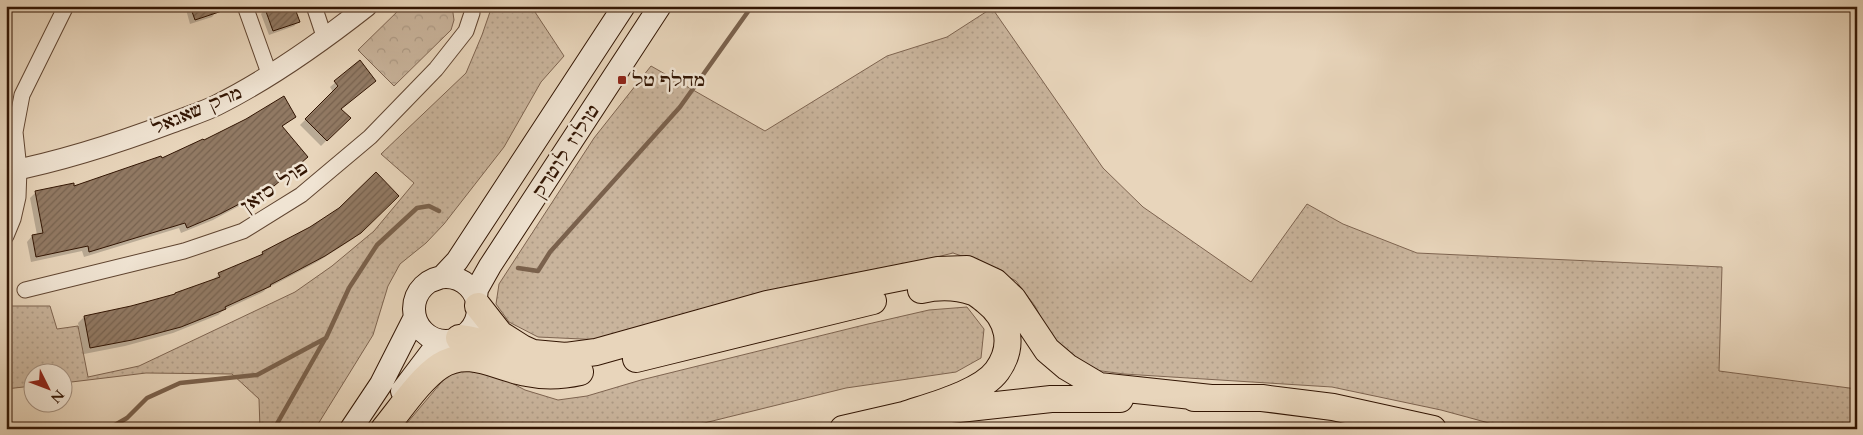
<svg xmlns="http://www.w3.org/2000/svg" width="1863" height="435" font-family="Cardo,'Frank Ruhl Libre',serif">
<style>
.grass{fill:url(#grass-dots);stroke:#7e6450}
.park{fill:url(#park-crowns);stroke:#7e6450}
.shadow{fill:#0003}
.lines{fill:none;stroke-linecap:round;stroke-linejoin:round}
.stream{stroke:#7a614c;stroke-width:4.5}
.building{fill:url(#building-hatch);stroke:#321503}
.minor-casing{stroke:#604531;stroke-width:17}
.tertiary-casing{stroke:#604531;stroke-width:22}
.secondary-casing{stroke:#321503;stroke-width:24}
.trunk-casing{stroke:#321503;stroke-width:28}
.minor{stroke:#f0e4d3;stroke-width:15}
.tertiary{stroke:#f0e4d3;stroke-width:20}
.secondary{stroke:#f0e4d3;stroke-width:22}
.trunk{stroke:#e8d5bb;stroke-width:26}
.poi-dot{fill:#8f2418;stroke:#f0e4d3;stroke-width:2}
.labels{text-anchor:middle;stroke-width:5;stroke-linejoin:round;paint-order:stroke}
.poi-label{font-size:18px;font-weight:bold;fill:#321503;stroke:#f0e4d3;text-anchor:start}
.street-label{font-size:18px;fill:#321503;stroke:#f0e4d3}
</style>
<defs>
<pattern id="grass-dots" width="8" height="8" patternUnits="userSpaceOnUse" patternTransform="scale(1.25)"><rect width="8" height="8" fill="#c9b49c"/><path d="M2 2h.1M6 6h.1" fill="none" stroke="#ad9a85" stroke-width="1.8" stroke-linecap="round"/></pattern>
<pattern id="park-crowns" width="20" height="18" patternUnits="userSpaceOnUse" patternTransform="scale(1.25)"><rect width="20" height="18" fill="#c9b49c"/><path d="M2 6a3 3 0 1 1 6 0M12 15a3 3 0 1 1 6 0" fill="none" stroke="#ad9a85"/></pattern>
<pattern id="building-hatch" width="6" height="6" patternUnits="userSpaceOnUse" patternTransform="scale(1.25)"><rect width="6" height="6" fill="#917963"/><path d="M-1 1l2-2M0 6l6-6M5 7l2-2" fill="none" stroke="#77624f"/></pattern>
</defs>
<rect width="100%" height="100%" fill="#e8d5bb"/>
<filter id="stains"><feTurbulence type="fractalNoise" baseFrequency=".004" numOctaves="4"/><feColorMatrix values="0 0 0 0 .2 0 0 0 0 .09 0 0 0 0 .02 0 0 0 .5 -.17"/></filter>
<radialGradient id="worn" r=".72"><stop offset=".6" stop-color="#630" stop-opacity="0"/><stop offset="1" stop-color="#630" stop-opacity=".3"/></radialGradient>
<path class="grass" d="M 492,6 L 531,6 L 564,56 L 541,82 L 504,147 L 444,224 L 426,243 L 400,264 L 388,286 L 373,335 L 315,429 L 260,429 L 259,399 L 232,374 L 146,373 L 63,383 L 62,372 L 32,372 L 32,386 L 6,389 L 6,306 L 50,306 L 57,329 L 78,326 L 88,377 L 139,366 L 295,292 L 332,266 L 374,231 L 414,183 L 381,154 L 466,73 L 482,35 Z
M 992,8 L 1103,168 L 1143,207 L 1251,282 L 1307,204 L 1343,224 L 1417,253 L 1722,267 L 1719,371 L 1857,389 L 1857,429 L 1511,429 L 1441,410 L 1332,387 L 1124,374 L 1087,369 L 1061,348 L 1049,333 L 1035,306 L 1016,281 L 985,264 L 953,253 L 604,340 L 538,337 L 509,322 L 496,304 L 499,284 L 594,138 L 651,66 L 765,131 L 887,56 L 947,37 Z
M 967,307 L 984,329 L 981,358 L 956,372 L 846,388 L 680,429 L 402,429 L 450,372 L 469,365 L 489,371 L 525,390 L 558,400 L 587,396 L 641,380 L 868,324 L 929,310 Z"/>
<path class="park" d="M 403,6 L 452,6 L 454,20 L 451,30 L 394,86 L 358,50 Z"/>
<path class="shadow" d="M 185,6 L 214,6 L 216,12 L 212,17 L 190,24 Z
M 265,9 L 298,22 L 294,26 L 269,35 L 261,14 Z
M 360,62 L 340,109 L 349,118 L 321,146 L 300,125 L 333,92 L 330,87 Z
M 295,117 L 281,128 L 300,162 L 267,191 L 213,220 L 181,233 L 179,228 L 84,257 L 82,251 L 31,262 L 27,242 L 32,236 L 37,235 L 30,198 L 36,192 L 73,187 L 161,160 L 203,142 Z
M 398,196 L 353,239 L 317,262 L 266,289 L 263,292 L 224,310 L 218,315 L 173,333 L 125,346 L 84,354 L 78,323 L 84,317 L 132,308 L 173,296 L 213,280 L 219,274 L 258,257 L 262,253 Z"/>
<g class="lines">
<path class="stream" d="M 518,268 L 538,271 L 550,252 L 680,107 L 752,6
M 108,429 L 127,418 L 147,398 L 180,383 L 257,375 L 326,338 L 349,288 L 377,245 L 417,208 L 429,206 L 439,211
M 274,429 L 325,339"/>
</g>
<path class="building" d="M 190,6 L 230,6 L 231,8 L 195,20 Z
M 264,6 L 294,6 L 300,22 L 273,31 Z
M 360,60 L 376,81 L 341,109 L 351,118 L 327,141 L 305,119 L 338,86 L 334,81 Z
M 284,96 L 296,117 L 282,126 L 308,157 L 274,186 L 220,214 L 187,228 L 185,223 L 89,252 L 88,246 L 36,257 L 32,235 L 43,233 L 35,191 L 74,183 L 74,186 L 161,156 L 162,158 L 203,139 L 204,140 L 246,119 Z
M 376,172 L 399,196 L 361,233 L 325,256 L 270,285 L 271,286 L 225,307 L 226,309 L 181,327 L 132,340 L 90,348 L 84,316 L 131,306 L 175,294 L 175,293 L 220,277 L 218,273 L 263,254 L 262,252 L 310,227 L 339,208 Z"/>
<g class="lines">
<g class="minor-casing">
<path id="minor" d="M 245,6 L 270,76
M 314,6 L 325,39
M 6,236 L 13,219 L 18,197 L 19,169 L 15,132 L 22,95 L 66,6
M 25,290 L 184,251 L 243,231 L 301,195 L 370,137 L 436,69 L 466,31 L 472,13 L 472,6"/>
</g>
<g class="tertiary-casing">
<path id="tertiary" d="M 6,172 C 62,161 118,143 171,123 C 186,117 203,112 217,105 C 271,78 320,43 367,6"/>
</g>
<g class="secondary-casing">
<path id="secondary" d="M414 309a32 32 0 1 1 64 0a32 32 0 1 1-64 0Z
M 431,281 L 442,277 L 457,261 L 624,6
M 476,297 L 477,289 L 490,266 L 660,6
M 402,391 L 433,350 L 449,341
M 351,429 L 381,384 L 415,317"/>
</g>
<g class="trunk-casing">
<path id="trunk" d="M 478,306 L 500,334 L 522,348 L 533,353 L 566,356 L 596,352 L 767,304 L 938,270 L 967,269 L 995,282 L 1013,299 L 1047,350 L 1067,367 L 1099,386 L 1211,398
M 459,338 C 482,341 495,346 514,358
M 636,359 L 873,301
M 1194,398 L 1262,398 L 1333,407 L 1433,429
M 904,415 C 930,406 981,393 997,371 C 1015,346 1009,319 986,301 C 982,298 978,294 973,292 C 956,286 938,286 921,290
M 384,429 C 399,411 420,379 440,366 C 469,347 497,368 527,373 C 546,377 562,376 580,372
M 843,429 L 904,415 L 1051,399 L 1120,399"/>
</g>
<use href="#minor" class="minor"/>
<use href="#tertiary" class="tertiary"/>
<use href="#secondary" class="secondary"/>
<use href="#trunk" class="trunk"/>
</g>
<rect class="poi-dot" x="617" y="75" width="10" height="10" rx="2.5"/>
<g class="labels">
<g class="poi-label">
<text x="632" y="86">מחלף טל</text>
</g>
<g class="street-label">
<text transform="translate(197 110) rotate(-23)" y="6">מרק שאגאל</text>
<text transform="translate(566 151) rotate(-57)" y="6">טולוז לוטרק</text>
<text transform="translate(274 187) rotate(-34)" y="6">פול סזאן</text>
</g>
</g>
<rect width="1863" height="435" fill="none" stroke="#e8d5bb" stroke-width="25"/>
<rect x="8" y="8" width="1848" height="420" fill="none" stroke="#321503" stroke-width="2.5"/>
<rect x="12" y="12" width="1838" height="410" fill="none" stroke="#321503"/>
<g transform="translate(48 388) rotate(132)"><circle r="24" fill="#f0e4d3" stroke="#a49180"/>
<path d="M0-4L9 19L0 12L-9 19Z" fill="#8f2418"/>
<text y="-8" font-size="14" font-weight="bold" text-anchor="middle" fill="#321503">N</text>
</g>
<rect width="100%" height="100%" filter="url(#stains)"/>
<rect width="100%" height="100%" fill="url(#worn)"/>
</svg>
